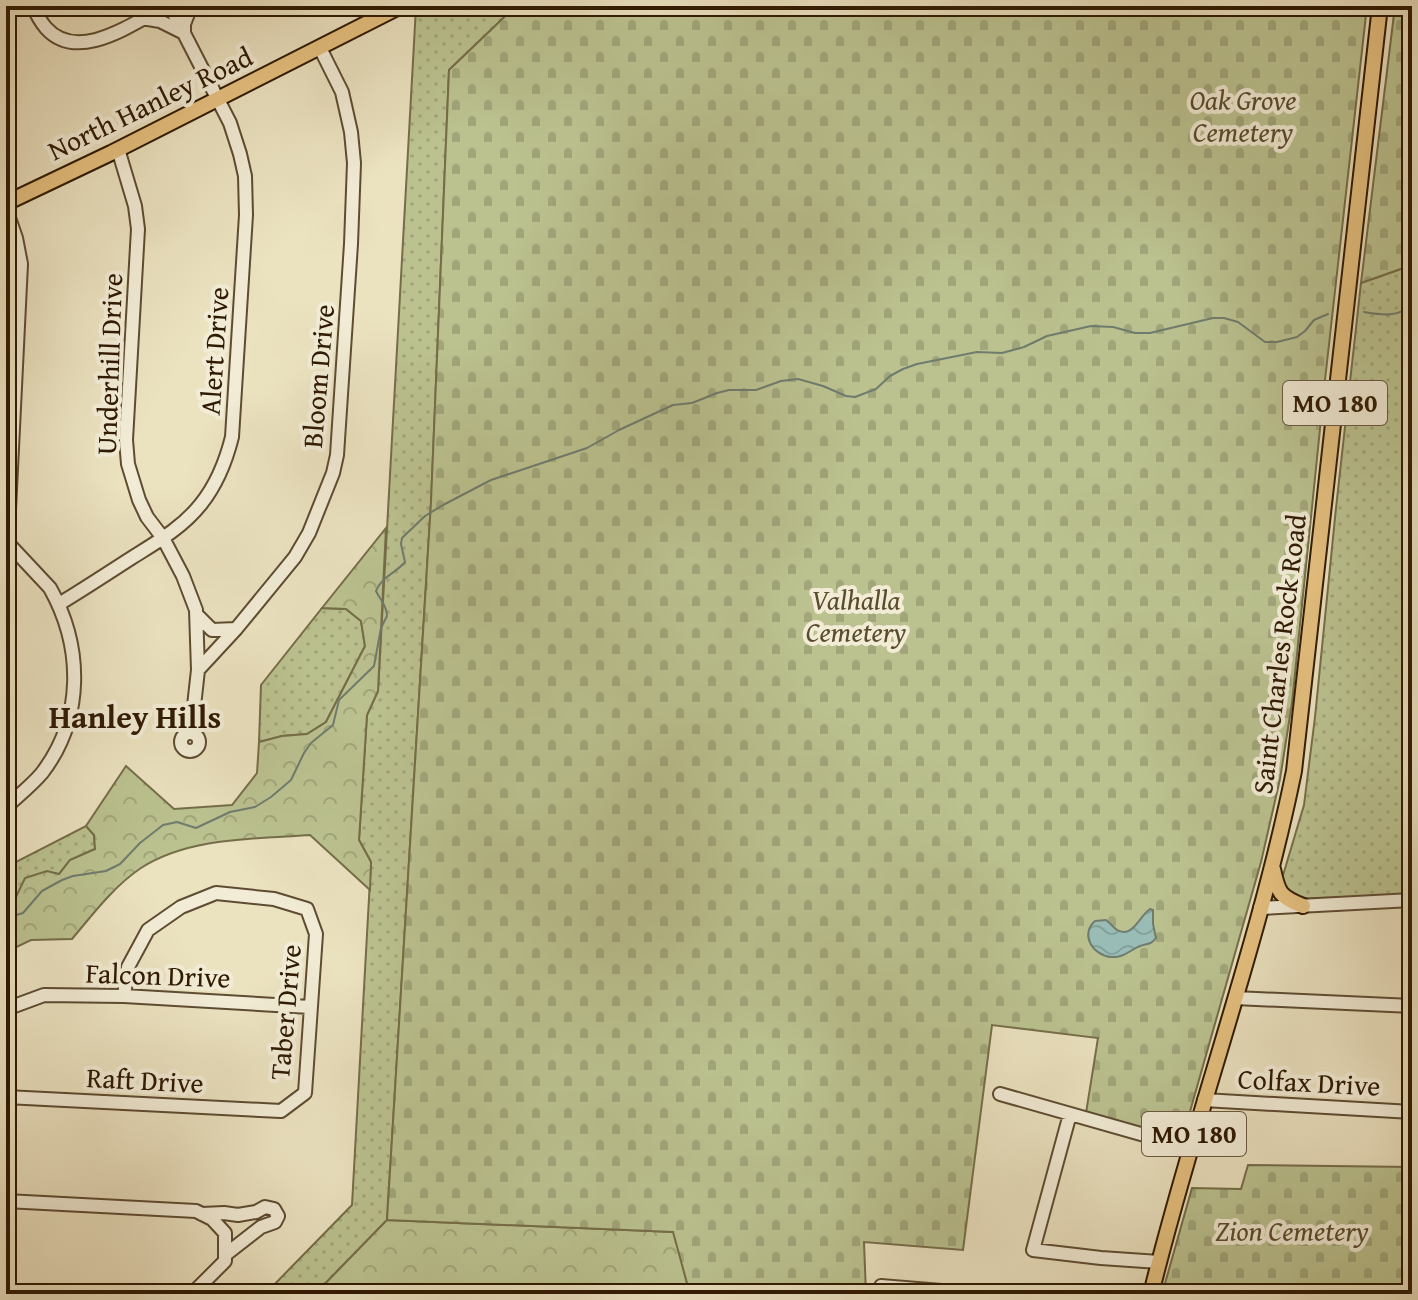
<svg xmlns="http://www.w3.org/2000/svg" width="1418" height="1300" font-family="'Gentium Book Plus',serif">
<style>
.grass{fill:url(#grass-dots);stroke:#756e49;stroke-width:2}
.forest{fill:url(#forest-crowns);stroke:#756e49;stroke-width:2}
.cemetery{fill:url(#cemetery-stones);stroke:#756e49;stroke-width:2}
.water{fill:url(#water-waves);stroke:#6f7c6e;stroke-width:2}
.lines{fill:none;stroke-linecap:round;stroke-linejoin:round}
.stream{stroke:#6f7c6e;stroke-width:2}
.minor-casing{stroke:#5e4c32;stroke-width:16}
.major-casing{stroke:#2f1a02;stroke-width:18}
.minor{stroke:#f2ecd6;stroke-width:12}
.major{stroke:#e6c180;stroke-width:14}
.labels{text-anchor:middle;stroke-width:8;stroke-linejoin:round;paint-order:stroke}
.shield{fill:#f2ecd6;stroke:#6a5942;stroke-width:2}
.shield-label{font-size:26px;font-weight:bold;fill:#2f1a02}
.park-label{font-size:28px;font-style:italic;fill:#594c2d;stroke:#f2ecd6}
.street-label{font-size:28px;fill:#2f1a02;stroke:#f2ecd6}
.quarter-label{font-size:32px;font-weight:bold;fill:#2f1a02;stroke:#f2ecd6}
</style>
<defs>
<pattern id="grass-dots" width="8" height="8" patternUnits="userSpaceOnUse" patternTransform="scale(2)"><rect width="8" height="8" fill="#bbc290"/><path d="M2 2h.1M6 6h.1" fill="none" stroke="#a1a67b" stroke-width="1.8" stroke-linecap="round"/></pattern>
<pattern id="forest-crowns" width="20" height="18" patternUnits="userSpaceOnUse" patternTransform="scale(2)"><rect width="20" height="18" fill="#bbc290"/><path d="M2 6a3 3 0 1 1 6 0M12 15a3 3 0 1 1 6 0" fill="none" stroke="#a1a67b"/></pattern>
<pattern id="cemetery-stones" width="16" height="16" patternUnits="userSpaceOnUse" patternTransform="scale(2)"><rect width="16" height="16" fill="#bbc290"/><path d="M2 7V4a2 2 0 0 1 4 0v3zM10 15v-3a2 2 0 0 1 4 0v3z" fill="#a1a67b"/></pattern>
<pattern id="water-waves" width="16" height="10" patternUnits="userSpaceOnUse" patternTransform="scale(2)"><rect width="16" height="10" fill="#99bdb6"/><path d="M0 5q4-4 8 0t8 0" fill="none" stroke="#84a29b"/></pattern>
</defs>
<rect width="100%" height="100%" fill="#ebe2c0"/>
<filter id="stains"><feTurbulence type="fractalNoise" baseFrequency=".0025" numOctaves="4"/><feColorMatrix values="0 0 0 0 .2 0 0 0 0 .09 0 0 0 0 .02 0 0 0 .5 -.17"/></filter>
<radialGradient id="worn" r=".72"><stop offset=".6" stop-color="#630" stop-opacity="0"/><stop offset="1" stop-color="#630" stop-opacity=".3"/></radialGradient>
<path class="grass" d="M 418,6 L 516,6 L 449,70 L 431,502 L 387,1220 L 315,1294 L 265,1294 L 352,1205 L 371,862 L 359,840 L 367,715 L 378,691 L 416,7 Z
M 1412,265 L 1412,895 L 1292,899 L 1281,882 L 1304,805 L 1315,717 L 1336,508 L 1361,283 Z
M 322,608 L 346,609 L 361,621 L 365,646 L 326,722 L 307,734 L 282,736 L 259,742 L 261,685 Z
M 86,826 L 94,835 L 95,849 L 70,860 L 59,874 L 6,901 L 6,867 Z"/>
<path class="forest" d="M 386,528 L 378,691 L 367,715 L 359,840 L 371,862 L 370,890 L 310,835 C 255,839 189,837 141,868 C 114,886 93,914 72,939 L 31,940 L 6,952 L 6,901 L 16,897 L 25,878 L 47,871 L 59,874 L 70,860 L 95,849 L 94,835 L 86,826 L 126,766 L 174,809 L 232,805 L 257,773 L 259,742 L 282,736 L 307,734 L 326,722 L 365,646 L 361,621 L 346,609 L 322,608 Z
M 387,1220 L 674,1232 L 690,1294 L 315,1294 Z"/>
<path class="cemetery" d="M 516,6 L 1367,6 L 1325,380 L 1292,703 L 1280,779 L 1261,862 L 1183,1136 L 1177,1140 L 1086,1113 L 1098,1038 L 992,1025 L 963,1250 L 864,1242 L 866,1294 L 690,1294 L 673,1232 L 387,1220 L 431,502 L 449,70 Z
M 1395,6 L 1412,6 L 1412,265 L 1361,283 Z
M 1248,1165 L 1412,1167 L 1412,1294 L 1162,1294 L 1192,1188 L 1241,1189 Z"/>
<path class="water" d="M 1150,909 L 1153,910 L 1153,924 L 1156,938 C 1151,945 1148,943 1140,946 C 1130,950 1124,958 1111,957 C 1092,955 1080,934 1095,921 L 1106,920 C 1110,923 1113,927 1117,930 C 1133,939 1140,915 1150,909 Z"/>
<g class="lines">
<path class="stream" d="M 1364,312 C 1376,314 1402,319 1408,304 C 1410,298 1410,290 1412,283
M 6,918 L 23,913 L 42,891 L 62,880 L 73,876 L 106,871 L 120,864 L 140,843 L 163,825 L 177,822 L 196,828 L 230,812 L 255,807 L 271,797 L 291,780 L 304,753 L 311,743 L 333,725 L 339,700 L 374,666 L 381,628 L 387,616 C 387,605 380,600 376,591 C 381,577 396,573 405,562 L 401,544 L 402,538 L 425,516 L 443,505 L 491,480 L 587,448 L 619,430 L 673,405 L 692,403 L 717,393 L 729,390 L 756,390 L 781,381 L 798,379 L 823,386 L 846,396 L 855,397 L 876,389 L 890,376 L 903,369 L 917,364 L 977,352 L 1002,353 L 1024,347 L 1047,336 L 1091,326 L 1113,327 L 1135,333 L 1150,333 L 1213,318 L 1224,318 L 1238,322 L 1265,342 L 1277,342 L 1297,337 L 1305,331 L 1314,320 L 1328,314"/>
<g class="minor-casing">
<path id="minor" d="M 33,6 C 36,13 40,21 46,28 C 78,64 133,23 166,6
M 142,18 L 160,21 L 184,33 L 184,24 L 191,6
M 118,149 L 135,206 L 138,229 L 126,440 L 128,464 L 139,500 L 147,517 L 163,538 L 183,576 L 196,610 L 198,670 L 191,733
M 6,209 L 16,238 L 21,264 L 6,571
M 6,541 L 50,588 C 83,647 84,718 42,773 C 32,785 18,796 6,807
M 59,604 C 84,589 108,573 133,557 C 157,542 183,527 201,504 C 217,484 226,461 232,437 L 246,215 L 245,176 L 240,154 L 230,123 L 170,6
M 197,615 L 212,630 L 236,629
M 198,670 L 236,629 L 295,557 L 309,533 L 333,473 L 337,455 L 351,244 L 354,163 L 351,132 L 342,92 L 320,48
M181 742a9 9 0 1 1 18 0a9 9 0 1 1-18 0Z
M 1260,908 L 1412,900
M 1235,998 L 1412,1006
M 6,1009 L 44,995 L 124,996 L 310,1007
M 1000,1094 L 1190,1148
M 6,1097 L 281,1111 L 305,1093 L 316,934 L 307,909 L 274,899 L 216,893 L 181,907 L 148,930 L 128,967 L 124,996
M 1204,1100 L 1412,1112
M 1070,1114 L 1033,1250 L 1101,1258 L 1159,1262
M 6,1201 L 196,1211 L 212,1219 L 225,1233 L 225,1261 L 192,1294
M 202,1214 L 224,1213 L 238,1215 L 256,1212 L 265,1207 L 274,1209 L 278,1216 L 275,1222 L 261,1227 L 225,1255
M 881,1286 L 978,1294"/>
</g>
<g class="major-casing">
<path id="major" d="M 6,203 L 111,153 L 401,6
M 1273,869 C 1278,893 1280,897 1303,906
M 1151,1294 C 1194,1118 1258,948 1294,771 L 1380,6"/>
</g>
<use href="#minor" class="minor"/>
<use href="#major" class="major"/>
</g>
<g class="labels">
<g class="shield">
<rect x="1283" y="381" width="104" height="44" rx="6"/>
<rect x="1142" y="1112" width="104" height="44" rx="6"/>
</g>
<g class="shield-label">
<text x="1335" y="412">MO 180</text>
<text x="1194" y="1143">MO 180</text>
</g>
<g class="park-label">
<text x="1243" y="110">Oak Grove<tspan x="1243" dy="32">Cemetery</tspan></text>
<text x="856" y="610">Valhalla<tspan x="856" dy="32">Cemetery</tspan></text>
<text x="1292" y="1241">Zion Cemetery</text>
</g>
<g class="street-label">
<text transform="translate(150 103) rotate(-26)" y="10">North Hanley Road</text>
<text transform="translate(214 351) rotate(-86)" y="10">Alert Drive</text>
<text transform="translate(109 364) rotate(-88)" y="10">Underhill Drive</text>
<text transform="translate(318 376) rotate(-85)" y="10">Bloom Drive</text>
<text transform="translate(1279 654) rotate(-83)" y="10">Saint Charles Rock Road</text>
<text transform="translate(158 975) rotate(2)" y="10">Falcon Drive</text>
<text transform="translate(285 1012) rotate(-85)" y="10">Taber Drive</text>
<text transform="translate(145 1080) rotate(3)" y="10">Raft Drive</text>
<text transform="translate(1309 1082) rotate(3)" y="10">Colfax Drive</text>
</g>
<g class="quarter-label">
<text x="135" y="728">Hanley Hills</text>
</g>
</g>
<rect width="1418" height="1300" fill="none" stroke="#ebe2c0" stroke-width="32"/>
<rect x="8" y="8" width="1402" height="1284" fill="none" stroke="#2f1a02" stroke-width="4"/>
<rect x="16" y="16" width="1386" height="1268" fill="none" stroke="#2f1a02" stroke-width="2"/>
<rect width="100%" height="100%" filter="url(#stains)"/>
<rect width="100%" height="100%" fill="url(#worn)"/>
</svg>
